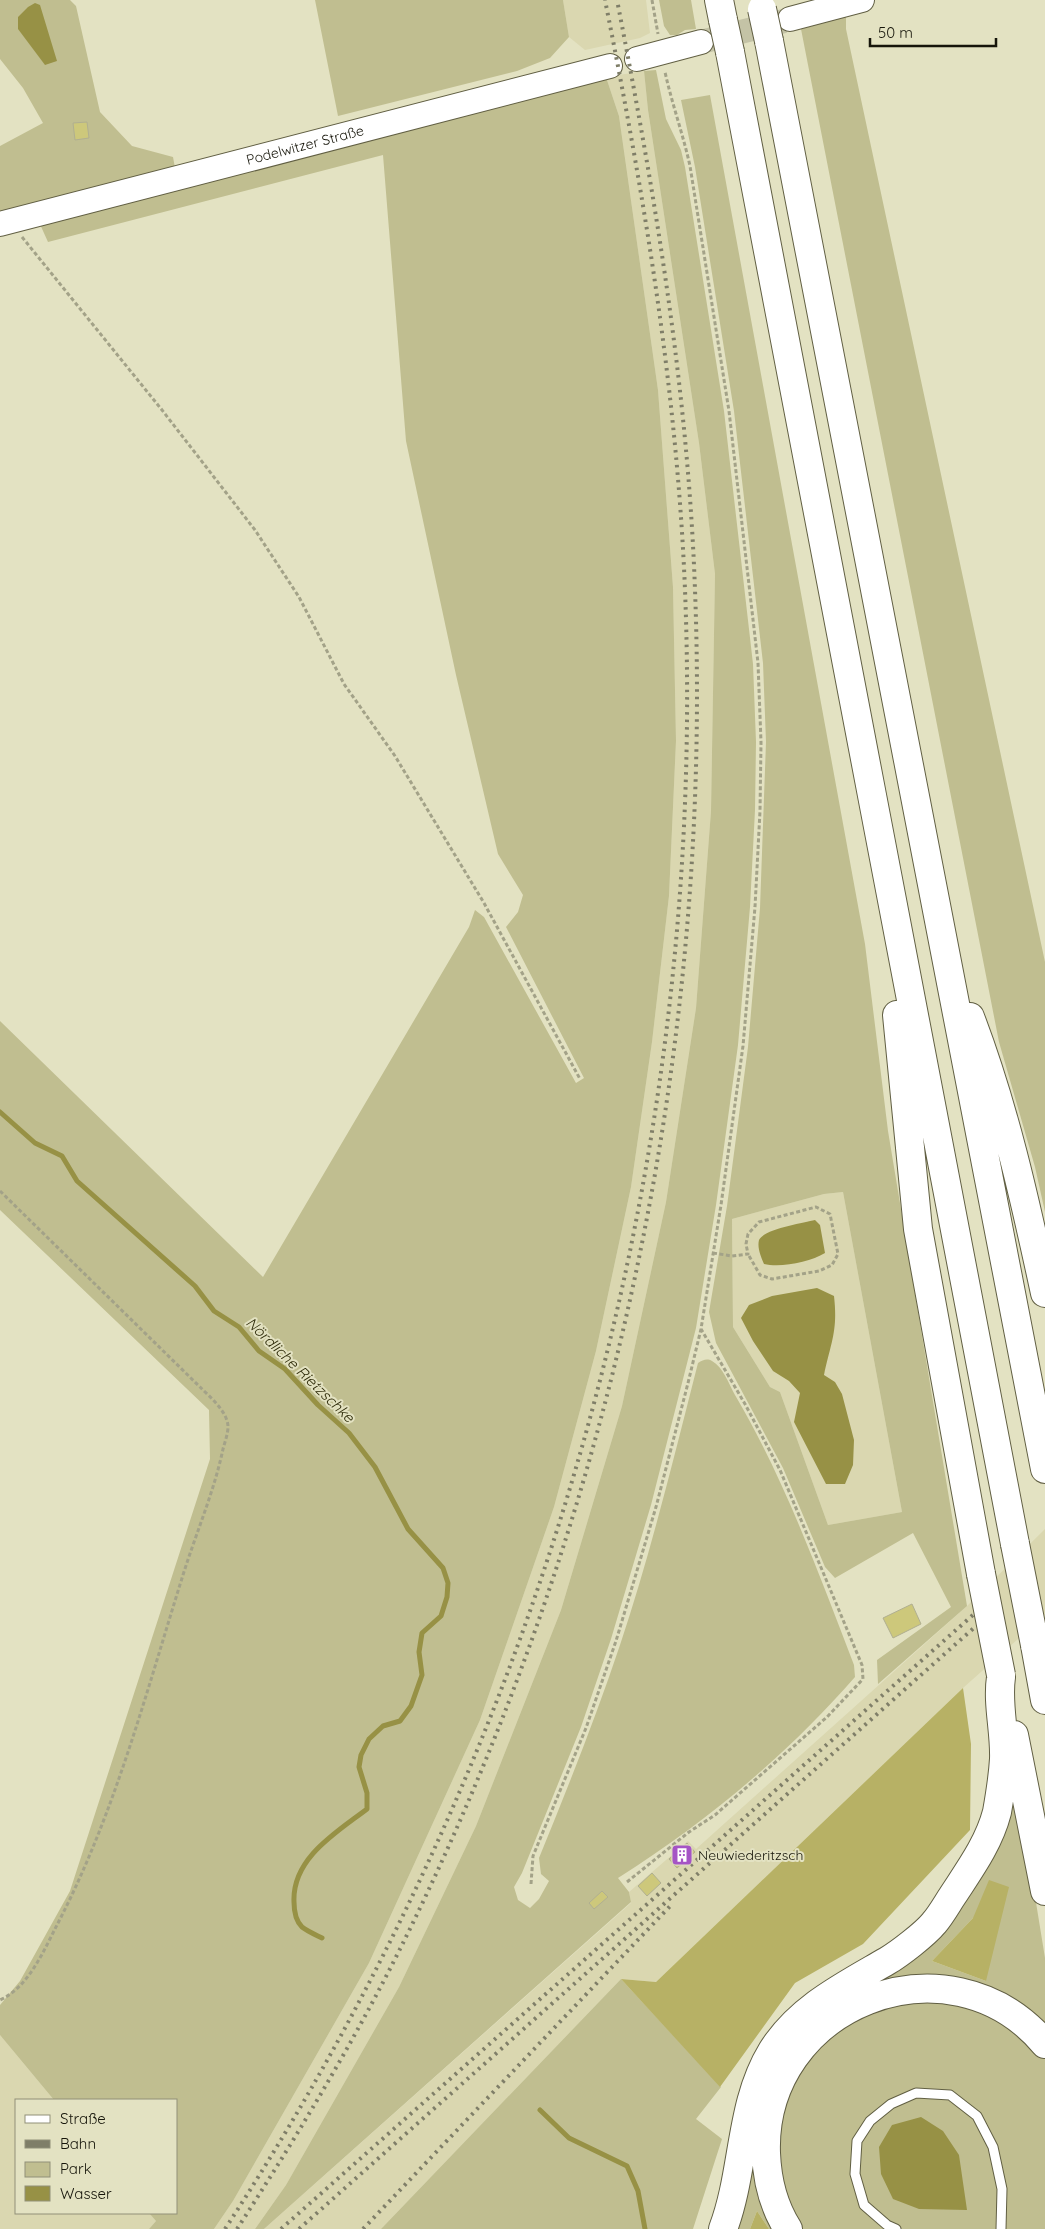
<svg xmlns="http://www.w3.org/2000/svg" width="1045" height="2229" font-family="Quicksand,sans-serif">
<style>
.built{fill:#dad7b0}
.green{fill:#c0be90;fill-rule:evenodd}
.forest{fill:#b7b165}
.water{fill:#979145}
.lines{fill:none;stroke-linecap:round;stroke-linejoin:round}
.stream{stroke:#979145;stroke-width:5}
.building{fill:#cdc87b;stroke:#b0af91}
.secondary-tunnel{stroke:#c4c3a6;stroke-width:24;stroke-dasharray:24 12;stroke-linecap:butt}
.lane-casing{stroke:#615f43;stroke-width:11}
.secondary-casing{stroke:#615f43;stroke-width:26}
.highway-casing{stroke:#615f43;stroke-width:30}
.path{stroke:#a3a288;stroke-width:3;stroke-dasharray:4 2.5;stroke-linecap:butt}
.lane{stroke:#fff;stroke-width:9}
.secondary{stroke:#fff;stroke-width:24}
.highway{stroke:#fff;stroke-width:28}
.rail{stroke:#7f7e68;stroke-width:4;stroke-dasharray:2.5 5;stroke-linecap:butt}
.highway-bridge-casing{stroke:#615f43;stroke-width:30;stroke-linecap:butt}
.highway-bridge{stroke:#fff;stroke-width:28}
.labels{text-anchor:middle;stroke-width:4;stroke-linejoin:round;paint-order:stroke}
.street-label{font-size:14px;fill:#16150a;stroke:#e3e2c2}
.poi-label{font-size:14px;fill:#16150a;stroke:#e3e2c2;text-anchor:start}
.water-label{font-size:15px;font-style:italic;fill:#2f2c0a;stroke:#e3e2c2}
</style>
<rect width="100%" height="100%" fill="#e3e2c2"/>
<path class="built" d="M 563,0 L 646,0 L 650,33 L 640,38 L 585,50 L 569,37 Z
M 644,71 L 648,110 L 699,443 L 715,574 L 711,811 L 696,1008 L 666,1202 L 622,1406 L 561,1610 L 476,1826 L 399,1987 L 286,2185 L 255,2229 L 214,2229 L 233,2201 L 369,1963 L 480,1720 L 554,1507 L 596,1351 L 631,1187 L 652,1042 L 669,896 L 676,741 L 673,587 L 658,390 L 619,116 L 606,77 Z
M 843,1192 L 902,1512 L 828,1525 L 780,1392 L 770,1387 L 733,1327 L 732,1219 L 824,1194 Z
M 1045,1529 L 1045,1615 L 963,1688 L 656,1982 L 621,1979 L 381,2229 L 264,2229 L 631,1903 L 629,1892 L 688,1841 L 696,1849 L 967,1606 Z
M 0,2035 L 54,2100 L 16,2100 L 16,2213 L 149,2213 L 156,2221 L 149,2229 L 0,2229 Z"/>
<path class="green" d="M 0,0 L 70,0 L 76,6 L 100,112 L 132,146 L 173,157 L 175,168 L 0,216 L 0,146 L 43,123 L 23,88 L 0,59 Z
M 315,0 L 563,0 L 569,37 L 550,58 L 517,71 L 338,116 Z
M 659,0 L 691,0 L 696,29 L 685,30 L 677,35 L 670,35 L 664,26 Z
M 846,17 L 846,29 L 1045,962 L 1045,1212 L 1035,1167 L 999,1042 L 801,29 Z
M 656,70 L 666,119 L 681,150 L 685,167 L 724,411 L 753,664 L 756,742 L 755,810 L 750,907 L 738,1045 L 716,1205 L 696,1328 L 651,1505 L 611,1639 L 581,1727 L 522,1873 L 514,1887 L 518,1900 L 530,1908 L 539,1899 L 549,1881 L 541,1874 L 539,1858 C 568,1787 596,1717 620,1645 C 651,1552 674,1457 698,1363 C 703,1360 707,1358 712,1361 C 723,1367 729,1384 735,1395 C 785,1480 819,1574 854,1665 L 855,1677 C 787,1755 705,1823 618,1878 L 629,1892 L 631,1902 L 264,2229 L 255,2229 L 286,2185 L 399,1987 L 476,1826 L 561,1610 L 622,1406 L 666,1202 L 696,1008 L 711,811 L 715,574 L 699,443 L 648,110 L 644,71 Z
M 606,77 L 619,116 L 658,390 L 673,587 L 676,741 L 669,896 L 652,1042 L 631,1187 L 596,1351 L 554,1507 L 480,1720 L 369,1963 L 233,2201 L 214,2229 L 149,2229 L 156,2221 L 149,2213 L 176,2213 L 176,2100 L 54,2100 L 0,2035 L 0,2005 L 20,1981 L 70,1891 L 210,1459 L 209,1410 L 0,1210 L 0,1021 L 263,1277 L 469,927 L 475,910 L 484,917 L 576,1083 L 584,1078 L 506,927 L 518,912 L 523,895 L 498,854 L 456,675 L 406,441 L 383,155 L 48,242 L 39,222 Z
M 710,95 L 865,944 L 888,1131 L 967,1606 L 878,1684 L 877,1660 L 951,1607 L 913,1533 L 835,1578 L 825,1567 L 783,1468 L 716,1343 L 709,1312 L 727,1206 L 748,1047 L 760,908 L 766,742 L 763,663 L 734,411 L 695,167 L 681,100 ZM 843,1192 L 902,1512 L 828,1525 L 780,1392 L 770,1387 L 733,1327 L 732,1219 L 824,1194 Z
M 1016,1798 L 1027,1847 L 1045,1958 L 1045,2028 L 1001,1995 L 861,1993 L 893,1965 L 1006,1804 ZM 973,1918 L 986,1981 L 932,1961 Z
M 621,1979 L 721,2087 L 696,2119 L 722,2139 L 693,2229 L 381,2229 Z
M 904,2000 C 919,2000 937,1997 951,2000 C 990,2007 1021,2028 1045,2059 L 1045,2229 L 801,2229 L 778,2177 L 778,2138 L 785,2093 L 805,2059 L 851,2019 Z
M 756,2158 L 778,2229 L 769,2229 L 757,2211 L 750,2229 L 735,2229 L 751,2161 Z"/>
<path class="forest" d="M 963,1688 L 971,1744 L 970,1830 L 863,1944 L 795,1983 L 720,2087 L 621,1979 L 656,1982 Z
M 989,1880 L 1009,1887 L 986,1981 L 932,1961 L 973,1918 Z
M 757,2211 L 769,2229 L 750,2229 Z"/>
<path class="water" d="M 35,3 L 40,5 L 57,61 L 45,65 L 18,29 L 18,17 L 28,7 Z
M 815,1220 L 820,1225 L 825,1253 C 810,1262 781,1268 764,1264 C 761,1257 757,1248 759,1240 C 764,1229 803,1223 815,1220 Z
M 817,1288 L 834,1296 C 838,1331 831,1342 824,1375 L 835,1382 L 842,1394 L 854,1440 L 853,1465 L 845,1484 L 826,1484 L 794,1422 L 800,1393 L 789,1381 L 773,1371 L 753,1341 L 741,1318 L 749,1305 L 772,1296 Z
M 921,2117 L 943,2131 L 959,2155 L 967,2210 L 919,2209 L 893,2199 L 881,2174 L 879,2147 L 892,2125 Z"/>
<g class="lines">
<path class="stream" d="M 0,1112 L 35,1143 L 62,1156 L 77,1181 L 195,1286 L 214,1311 L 239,1327 L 259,1351 L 285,1369 L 318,1405 L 349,1433 L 375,1467 L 408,1529 L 443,1568 L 448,1583 L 447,1597 L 441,1616 L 422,1633 L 419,1652 L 422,1675 L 411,1706 L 400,1721 L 383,1726 L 369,1739 L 361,1755 L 359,1767 L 367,1793 L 367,1809 C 337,1832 292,1858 294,1902 C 294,1910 295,1920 302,1927 C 307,1931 316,1935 322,1938
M 540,2110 L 569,2138 L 627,2166 L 638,2191 L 645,2229"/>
</g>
<path class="building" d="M 87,122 L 89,138 L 75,140 L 73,123 Z
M 912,1604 L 921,1624 L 893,1638 L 883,1618 Z
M 687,1843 L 695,1852 L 677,1868 L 669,1859 Z
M 652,1873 L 661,1883 L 647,1896 L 638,1886 Z
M 602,1891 L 608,1897 L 594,1909 L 589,1903 Z"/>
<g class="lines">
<path class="secondary-tunnel" d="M 701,42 L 784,21"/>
<g class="lane-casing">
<path id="lane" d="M 896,2229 L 887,2225 L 864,2205 L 855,2174 L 857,2141 L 870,2121 L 891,2104 L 916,2093 L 950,2095 L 977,2116 L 993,2147 L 1002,2189 L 1001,2229"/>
</g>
<g class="secondary-casing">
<g id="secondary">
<path d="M 790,19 L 862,0"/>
<path d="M 637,59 L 701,42"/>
<path id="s1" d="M 0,224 L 610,66"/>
</g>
</g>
<g class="highway-casing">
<path id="highway" d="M 719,0 L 723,20
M 769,41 L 1045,1469
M 730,52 C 826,549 919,1047 1015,1544
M 897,1015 L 918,1229 L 981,1574
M 970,1017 C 1004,1106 1025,1200 1045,1293
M 1035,1645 L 1045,1700
M 1014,1735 L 1045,1891
M 723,2229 C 745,2171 739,2105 772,2051 C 799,2008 844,1986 887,1961 C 899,1954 925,1934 934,1923 C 941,1915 947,1904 953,1895 C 970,1869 989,1843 997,1812 C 1000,1795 1003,1776 1004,1759 C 1005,1731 997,1704 1001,1677
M 788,2229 C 774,2207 767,2179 766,2153 C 761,2005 949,1930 1045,2044"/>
</g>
<path class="path" d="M 652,0 L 658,34
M 22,237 L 162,410 L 255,530 L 299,597 L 344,684 L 395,756 L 484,903 L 580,1079
M 0,1191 L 200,1387 C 210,1397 228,1412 228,1427 C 228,1433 225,1442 223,1449 C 214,1492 196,1533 183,1575 C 146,1693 115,1813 58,1923 C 44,1950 29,1987 0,2000
M 713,1253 L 732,1256 L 748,1254 L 746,1244 L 748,1234 L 759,1222 L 816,1207 L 830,1214 L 838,1254 L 832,1265 L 819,1271 L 772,1279 L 760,1275 L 748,1254
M 627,1882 L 689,1832 L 715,1815 L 827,1717 L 863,1679 L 862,1665 L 780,1470 L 745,1404 L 701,1329
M 531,1884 L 533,1856 L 586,1728 L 616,1641 L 656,1507 L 688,1383 L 701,1329 L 721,1205 L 743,1046 L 755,907 L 760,811 L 761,742 L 758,663 L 729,411 L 690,166 C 683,134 672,104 665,72"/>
<use href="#lane" class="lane"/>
<use href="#secondary" class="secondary"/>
<use href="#highway" class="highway"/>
<path class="rail" d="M 225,2229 C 542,1744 708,1170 685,590 C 677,391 644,195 605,0
M 237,2229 C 294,2141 349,2050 396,1957 C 608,1535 713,1061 695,590 C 688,391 655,195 617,0
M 281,2229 L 974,1614
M 299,2229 L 976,1626
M 363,2229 L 673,1903"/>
<g class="highway-bridge-casing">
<path id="highway-bridge" d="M 762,9 L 769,41
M 723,20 L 730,52
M 1015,1544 L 1035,1645
M 981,1574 L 1001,1675"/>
</g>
<use href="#highway-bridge" class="highway-bridge"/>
</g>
<defs>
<g id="building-square" transform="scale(1.125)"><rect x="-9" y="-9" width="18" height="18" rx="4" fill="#a554c5" stroke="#e3e2c2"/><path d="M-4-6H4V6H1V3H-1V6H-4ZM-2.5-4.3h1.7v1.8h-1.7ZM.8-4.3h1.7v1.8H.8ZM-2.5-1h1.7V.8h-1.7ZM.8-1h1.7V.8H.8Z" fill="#fff"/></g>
</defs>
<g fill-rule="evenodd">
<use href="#building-square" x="682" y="1855"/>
</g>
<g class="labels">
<g class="street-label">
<text dy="5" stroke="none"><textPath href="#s1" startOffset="315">Podelwitzer Straße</textPath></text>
</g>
<g class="poi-label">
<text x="698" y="1860">Neuwiederitzsch</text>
</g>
<g class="water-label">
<text transform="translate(300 1370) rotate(44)" y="5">Nördliche Rietzschke</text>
</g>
</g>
<rect x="15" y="2099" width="162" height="115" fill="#e3e2c2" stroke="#919078"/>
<rect x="25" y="2115" width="25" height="8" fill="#ffffff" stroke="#919078"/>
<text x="60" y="2124" font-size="15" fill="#16150a">Straße</text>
<rect x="25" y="2140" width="25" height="8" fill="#7f7e68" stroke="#919078"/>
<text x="60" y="2149" font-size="15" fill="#16150a">Bahn</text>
<rect x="25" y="2162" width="25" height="15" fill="#c0be90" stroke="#919078"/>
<text x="60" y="2174" font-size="15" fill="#16150a">Park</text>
<rect x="25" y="2186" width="25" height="15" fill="#979145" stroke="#919078"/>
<text x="60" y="2199" font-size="15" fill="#16150a">Wasser</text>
<path d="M870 38v8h126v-8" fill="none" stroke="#16150a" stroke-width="2.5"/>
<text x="878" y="38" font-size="15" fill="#16150a" stroke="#e3e2c2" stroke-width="4" paint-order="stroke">50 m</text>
</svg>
